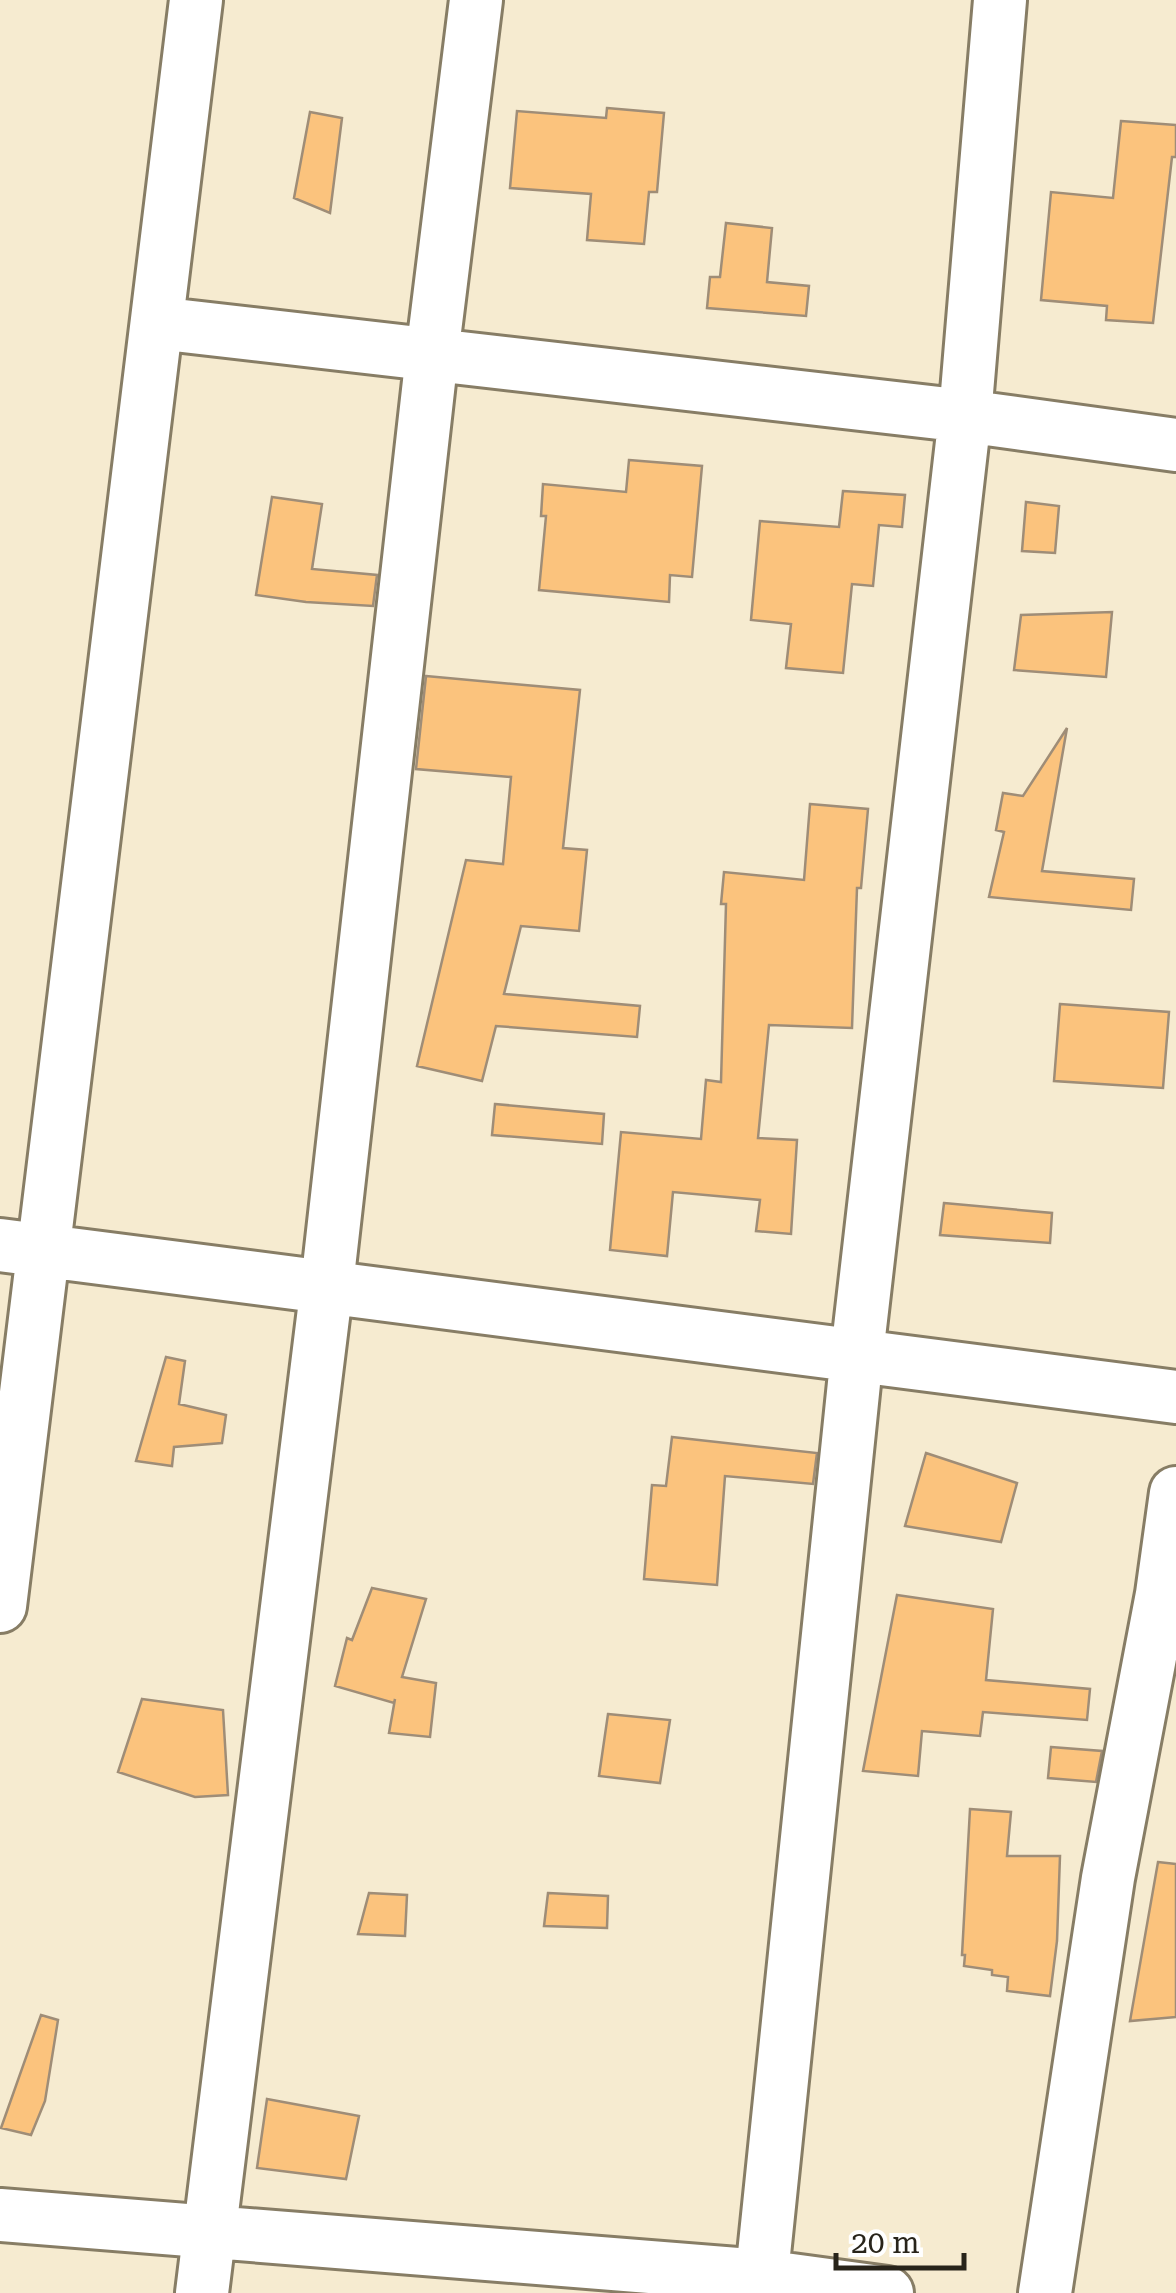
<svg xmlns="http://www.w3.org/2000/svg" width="1176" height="2293" font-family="'Roboto Serif',serif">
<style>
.building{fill:#fbc37d;stroke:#9f8d77;stroke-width:2.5}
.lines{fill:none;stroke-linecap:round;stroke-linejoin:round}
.minor-casing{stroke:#877d65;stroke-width:58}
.minor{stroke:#fff;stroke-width:52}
</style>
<rect width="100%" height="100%" fill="#f6ebd0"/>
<path class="building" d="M 607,108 L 664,113 L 657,192 L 649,192 L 644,244 L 587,240 L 591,194 L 510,188 L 517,111 L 606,118 Z
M 310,112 L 342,118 L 330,213 L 294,198 Z
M 1121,121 L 1176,125 L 1176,157 L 1172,157 L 1153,323 L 1106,320 L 1107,306 L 1041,300 L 1051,192 L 1113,198 Z
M 726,223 L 772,228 L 767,282 L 809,286 L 806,316 L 707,308 L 710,277 L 720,277 Z
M 629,460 L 702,466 L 692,577 L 670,575 L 669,602 L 539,590 L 546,516 L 541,516 L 543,484 L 626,492 Z
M 843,491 L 905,495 L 902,527 L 879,525 L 873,586 L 852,584 L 843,673 L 786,668 L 791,624 L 751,620 L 760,521 L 839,527 Z
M 272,497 L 322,504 L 312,569 L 377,575 L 373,606 L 306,602 L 256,595 Z
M 1026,502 L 1059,506 L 1055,553 L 1022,551 Z
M 1112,612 L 1106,677 L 1014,670 L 1021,615 Z
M 426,676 L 580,690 L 563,848 L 587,850 L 579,931 L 521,926 L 504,994 L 640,1006 L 637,1037 L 496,1026 L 482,1081 L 417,1066 L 466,860 L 503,864 L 511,777 L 416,769 Z
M 1067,728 L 1042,871 L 1134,879 L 1131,910 L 989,897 L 1004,832 L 996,830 L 1003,793 L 1023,796 Z
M 810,804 L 868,809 L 861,888 L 857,888 L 852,1028 L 769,1025 L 758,1138 L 797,1140 L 791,1234 L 756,1231 L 760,1200 L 673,1192 L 667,1256 L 610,1250 L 621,1132 L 701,1139 L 706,1080 L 721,1082 L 726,904 L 721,904 L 724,872 L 804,880 Z
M 1060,1004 L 1169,1012 L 1163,1088 L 1054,1081 Z
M 495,1104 L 604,1114 L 602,1144 L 492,1135 Z
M 944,1203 L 1052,1213 L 1050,1243 L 940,1235 Z
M 166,1357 L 185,1361 L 179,1404 L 226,1415 L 222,1443 L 174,1447 L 172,1466 L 136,1461 Z
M 672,1437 L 817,1453 L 813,1484 L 725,1476 L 717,1585 L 644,1579 L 652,1485 L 666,1486 Z
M 926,1453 L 1017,1483 L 1001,1542 L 905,1526 Z
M 372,1588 L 426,1599 L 402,1677 L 436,1683 L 430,1737 L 389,1733 L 395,1699 L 394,1703 L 335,1686 L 347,1638 L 352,1640 Z
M 897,1595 L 993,1609 L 986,1680 L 1090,1689 L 1087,1720 L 983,1712 L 980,1736 L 922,1731 L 918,1776 L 863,1771 Z
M 142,1699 L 223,1710 L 228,1795 L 195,1797 L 118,1772 Z
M 608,1714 L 670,1720 L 660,1783 L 599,1776 Z
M 1051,1747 L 1102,1751 L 1096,1782 L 1048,1778 Z
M 970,1809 L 1011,1812 L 1007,1856 L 1060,1856 L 1057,1941 L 1050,1996 L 1007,1991 L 1008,1977 L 992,1975 L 992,1970 L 964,1966 L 965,1955 L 962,1955 Z
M 1158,1862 L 1176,1864 L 1176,2017 L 1130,2021 Z
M 369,1893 L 407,1895 L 405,1936 L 358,1934 Z
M 548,1893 L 608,1896 L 607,1928 L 544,1926 Z
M 41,2015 L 58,2020 L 45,2101 L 31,2135 L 1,2128 Z
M 267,2099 L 359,2116 L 346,2179 L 257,2168 Z"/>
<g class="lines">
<g class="minor-casing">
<path id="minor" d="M 157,323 L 965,416 L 1176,445
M 0,1245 L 1176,1397
M 0,1606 L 196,0
M 0,2215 L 762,2276 L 887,2293
M 202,2293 L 327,1285 L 432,355 L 476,0
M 760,2293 L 857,1354 L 965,416 L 1000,0
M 1045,2293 L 1108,1878 L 1162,1594 L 1176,1493"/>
</g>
<use href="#minor" class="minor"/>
</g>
<path d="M836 2253v15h128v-15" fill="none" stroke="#28241a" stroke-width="5"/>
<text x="851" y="2253" font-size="30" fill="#28241a" stroke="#ffffff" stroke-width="8" paint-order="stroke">20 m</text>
</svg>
